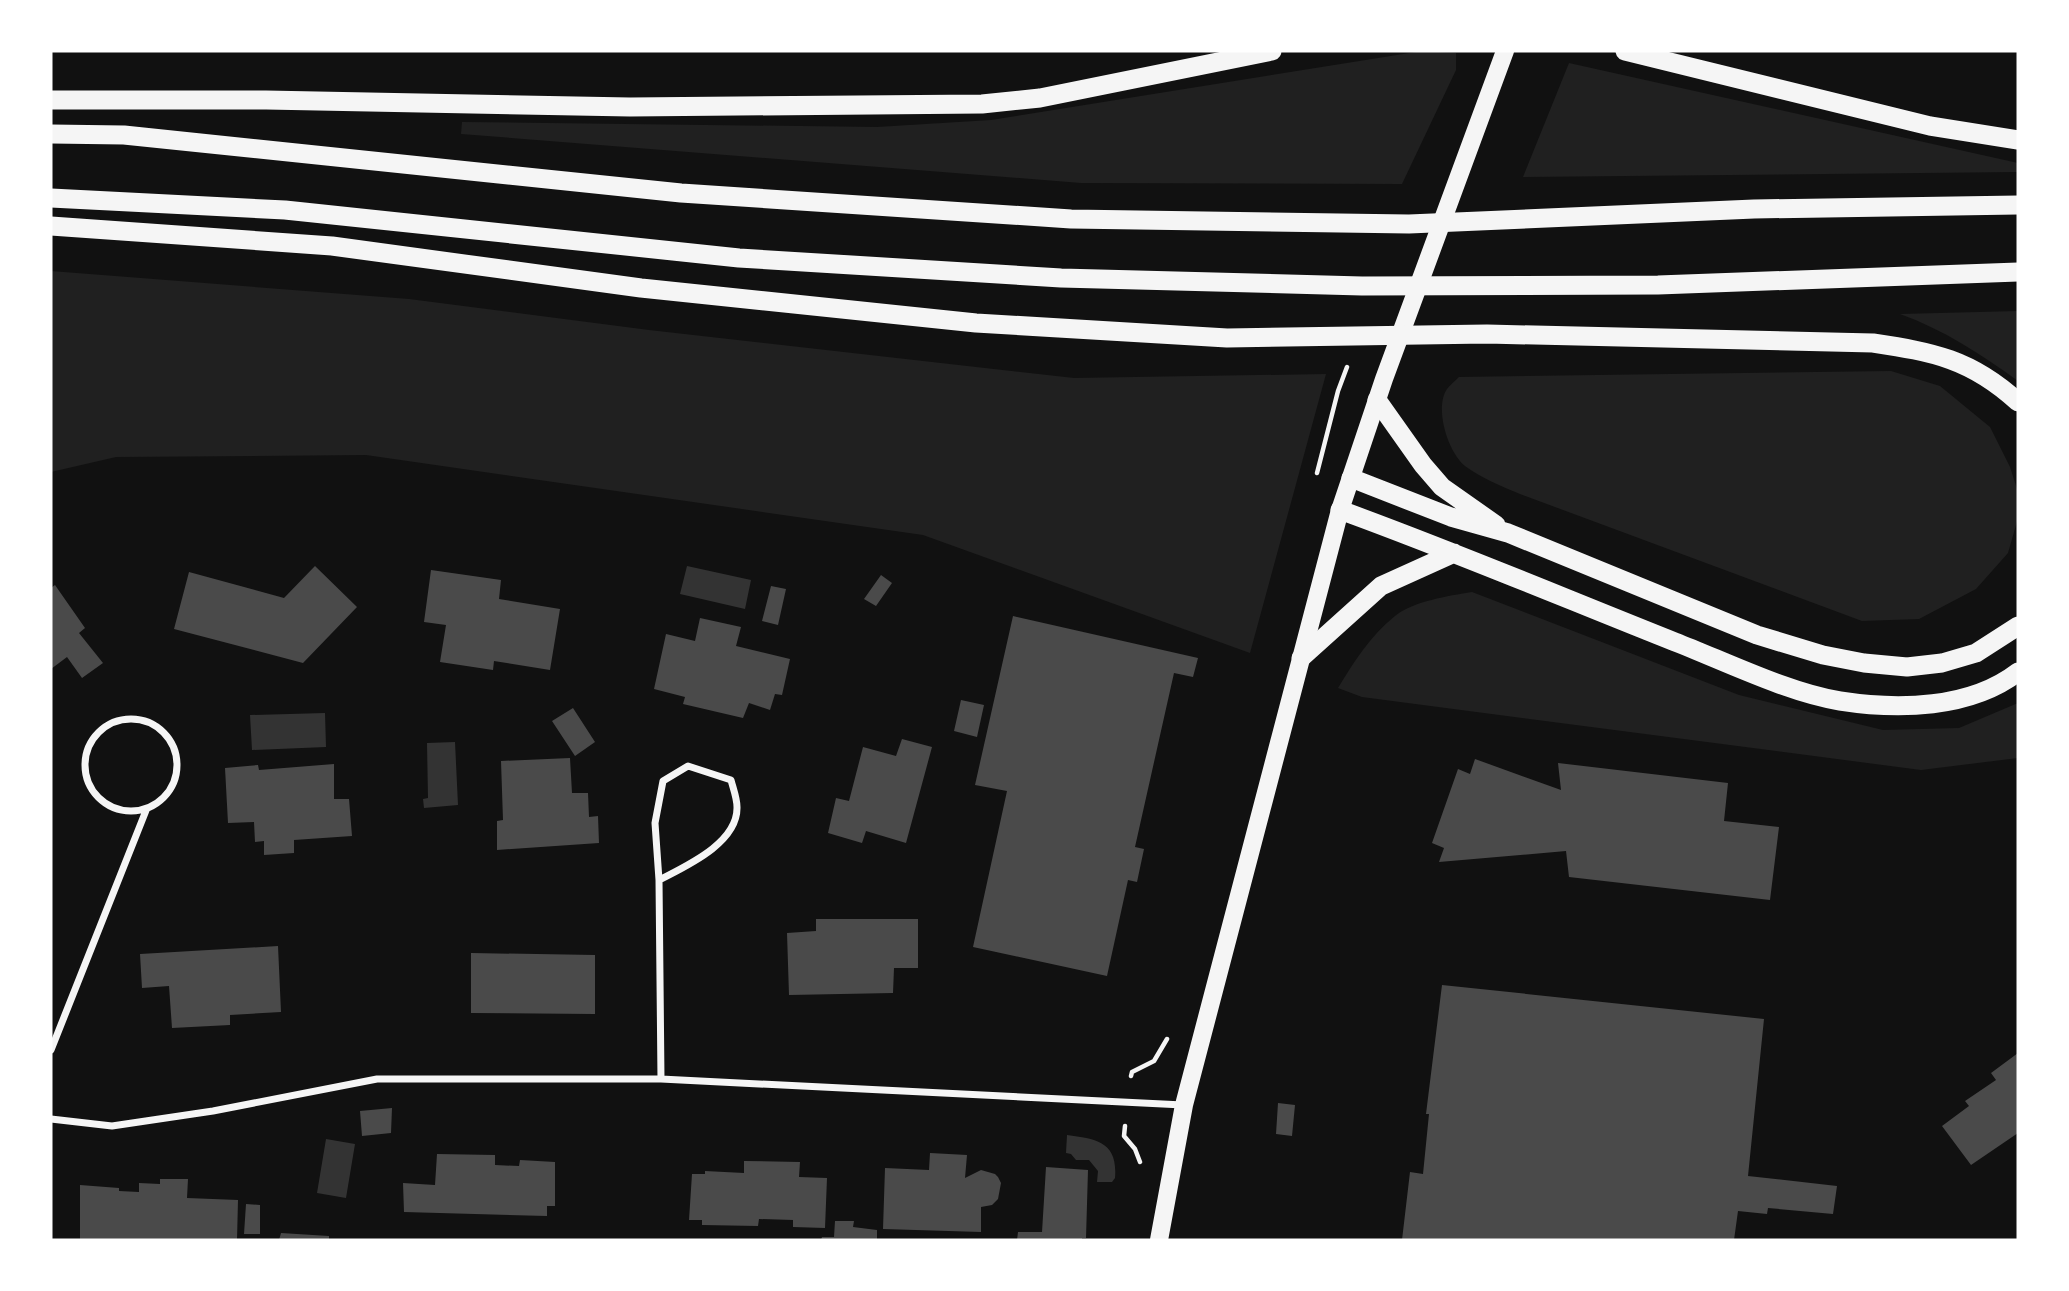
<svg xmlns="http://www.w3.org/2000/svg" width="2069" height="1291" font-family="'Source Sans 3',sans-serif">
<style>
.green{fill:#202020}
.water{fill:#333}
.building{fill:#4a4a4a}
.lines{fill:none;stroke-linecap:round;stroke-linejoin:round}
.path{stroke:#f5f5f5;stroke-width:4.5}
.minor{stroke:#f5f5f5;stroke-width:7}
.primary{stroke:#f5f5f5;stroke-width:18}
.trunk{stroke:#f5f5f5;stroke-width:19}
</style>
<rect width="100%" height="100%" fill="#111"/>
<path class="green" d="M 1422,51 L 1456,53 L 1456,70 L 1402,184 L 1081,183 L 461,134 L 462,122 L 877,127 L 991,120 Z
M 1569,63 L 2018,163 L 2018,172 L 1523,177 Z
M 51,271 L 409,299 L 649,330 L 1074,378 L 1326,374 L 1250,653 L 923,535 L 366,455 L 116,457 L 51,472 Z
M 2018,311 L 2018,381 C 1981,354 1944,330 1900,314 Z
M 1891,371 L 1940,386 L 1990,427 L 2010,467 L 2018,492 L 2018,518 L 2008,553 L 1976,589 L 1919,619 L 1862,621 L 1520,494 C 1501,486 1481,478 1465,466 C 1448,452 1434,408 1447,389 C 1450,385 1455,381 1459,377 Z
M 1472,592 L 1739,695 L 1883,730 L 1959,728 L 2018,703 L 2018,758 L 1921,770 L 1362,697 L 1338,688 C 1354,662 1370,636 1395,616 C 1414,601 1448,596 1472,592 Z"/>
<path class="water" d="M 687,566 L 751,580 L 745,609 L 680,594 Z
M 325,713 L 326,747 L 252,750 L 250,715 Z
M 455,742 L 458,805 L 424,808 L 423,799 L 428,798 L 427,743 Z
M 1067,1135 C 1097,1139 1118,1142 1115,1178 L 1112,1182 L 1097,1182 L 1098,1171 L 1089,1160 L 1076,1160 L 1071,1154 L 1066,1153 Z
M 326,1139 L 355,1144 L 346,1198 L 317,1193 Z"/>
<path class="building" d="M 315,566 L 357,607 L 303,663 L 174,629 L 189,572 L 284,598 Z
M 431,570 L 501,580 L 499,599 L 560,609 L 550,670 L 494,661 L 493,670 L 440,662 L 446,625 L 424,622 Z
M 881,575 L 892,583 L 876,606 L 864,599 Z
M 55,585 L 85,628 L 79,633 L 103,663 L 82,678 L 67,657 L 51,669 L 51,588 Z
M 771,586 L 786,589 L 778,625 L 762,621 Z
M 1013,616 L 1198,658 L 1193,677 L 1174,673 L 1135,847 L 1144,849 L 1137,882 L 1128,880 L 1107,976 L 973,947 L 1007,791 L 975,785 Z
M 700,618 L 741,627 L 736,646 L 790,659 L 782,695 L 775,694 L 770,710 L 749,703 L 743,718 L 683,704 L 685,697 L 654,689 L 666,634 L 695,641 Z
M 961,700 L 984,705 L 977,737 L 954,731 Z
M 573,708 L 595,742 L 575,756 L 552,721 Z
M 902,739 L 932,747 L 906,843 L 866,831 L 862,843 L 828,833 L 836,798 L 849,801 L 863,747 L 896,756 Z
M 570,758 L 572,793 L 588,793 L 589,817 L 598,816 L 599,843 L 497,850 L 497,821 L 503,820 L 501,761 Z
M 1475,759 L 1561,790 L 1558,763 L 1728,783 L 1724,821 L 1779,827 L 1770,900 L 1569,877 L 1566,851 L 1439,862 L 1444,848 L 1432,843 L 1458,769 L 1470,774 Z
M 334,764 L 334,799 L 349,799 L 352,836 L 294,840 L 294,853 L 264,855 L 264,841 L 255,842 L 254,822 L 228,823 L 225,768 L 258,765 L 259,770 Z
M 816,919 L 918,919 L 918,968 L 894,968 L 893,993 L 789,995 L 787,933 L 816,931 Z
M 278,946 L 281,1012 L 230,1015 L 230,1025 L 172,1028 L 169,986 L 142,988 L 140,954 Z
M 471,953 L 595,955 L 595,1014 L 471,1013 Z
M 1442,985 L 1764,1019 L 1748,1176 L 1837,1186 L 1833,1214 L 1768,1208 L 1767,1214 L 1738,1211 L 1734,1240 L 1402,1240 L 1410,1172 L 1423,1174 L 1429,1114 L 1426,1114 Z
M 2018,1053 L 2018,1133 L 1971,1165 L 1942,1126 L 1969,1106 L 1965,1101 L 1996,1080 L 1991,1073 Z
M 1278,1103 L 1295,1105 L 1292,1136 L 1276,1134 Z
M 392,1108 L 391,1133 L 362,1136 L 360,1111 Z
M 930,1153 L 967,1155 L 965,1178 L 981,1170 L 995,1174 L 998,1177 L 1001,1183 L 998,1199 L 992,1205 L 981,1207 L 981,1232 L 883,1229 L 885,1168 L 929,1170 Z
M 437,1154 L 495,1155 L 495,1165 L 519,1166 L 520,1160 L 555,1162 L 555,1206 L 547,1206 L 547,1216 L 404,1212 L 403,1183 L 435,1185 Z
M 744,1161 L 800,1162 L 799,1177 L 827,1178 L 825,1228 L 793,1227 L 793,1220 L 759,1219 L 758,1226 L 702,1225 L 702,1220 L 689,1220 L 692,1174 L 705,1174 L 705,1171 L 744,1173 Z
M 1046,1167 L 1088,1170 L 1086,1238 L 1082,1238 L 1082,1240 L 1017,1240 L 1018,1232 L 1042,1232 Z
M 160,1179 L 188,1179 L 187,1198 L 238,1200 L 237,1240 L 80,1240 L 80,1185 L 119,1188 L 119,1191 L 139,1192 L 139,1183 L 160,1184 Z
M 246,1204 L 260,1205 L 260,1234 L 244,1234 Z
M 835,1221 L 854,1221 L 853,1227 L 877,1230 L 877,1240 L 821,1240 L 822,1237 L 834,1237 Z
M 281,1233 L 329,1236 L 329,1240 L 279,1240 Z"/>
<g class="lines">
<path class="path" d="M 1317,473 L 1338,391 L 1347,367
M 1131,1076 L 1132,1072 L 1154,1061 L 1167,1039
M 1125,1126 L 1124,1136 L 1135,1149 L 1140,1162"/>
<path class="minor" d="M85 765a46 46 0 1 1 92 0a46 46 0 1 1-92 0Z
M 659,880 L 655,823 L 663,781 L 688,766 L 731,780 C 733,788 737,798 737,807 C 738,843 686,866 659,880 L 661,1079
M 51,1050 L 147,808
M 51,1119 L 112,1126 L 213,1111 L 377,1079 L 661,1079 L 1183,1105"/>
<path class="primary" d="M 1159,1240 L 1184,1105 L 1340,510 L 1384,379 L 1505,51"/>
<path class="trunk" d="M 1625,51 L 1930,126 L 2018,140
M 51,100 L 266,100 L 630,107 L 982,104 L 1040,98 L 1272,51
M 51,134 L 124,135 L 681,193 L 1071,219 L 1409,224 L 1754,209 L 2018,205
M 51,198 L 285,210 L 739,258 L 1061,278 L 1362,286 L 1658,285 L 2018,272
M 51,226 L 332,246 L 641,288 L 976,323 L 1227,338 L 1487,334 L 1873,343 C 1933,352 1971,359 2018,402
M 1377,400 L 1423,465 L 1442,487 L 1496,525
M 1351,478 L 1451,517 L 1508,533 L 1757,635 L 1823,655 L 1864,663 L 1907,667 L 1942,663 L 1976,653 L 2018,626
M 1340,510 C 1453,551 1564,598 1675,642 C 1724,661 1789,693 1840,701 C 1898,710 1970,709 2018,672
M 1301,658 L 1381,586 L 1454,553"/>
</g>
<rect width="2069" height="1291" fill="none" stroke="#ffffff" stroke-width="105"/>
</svg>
